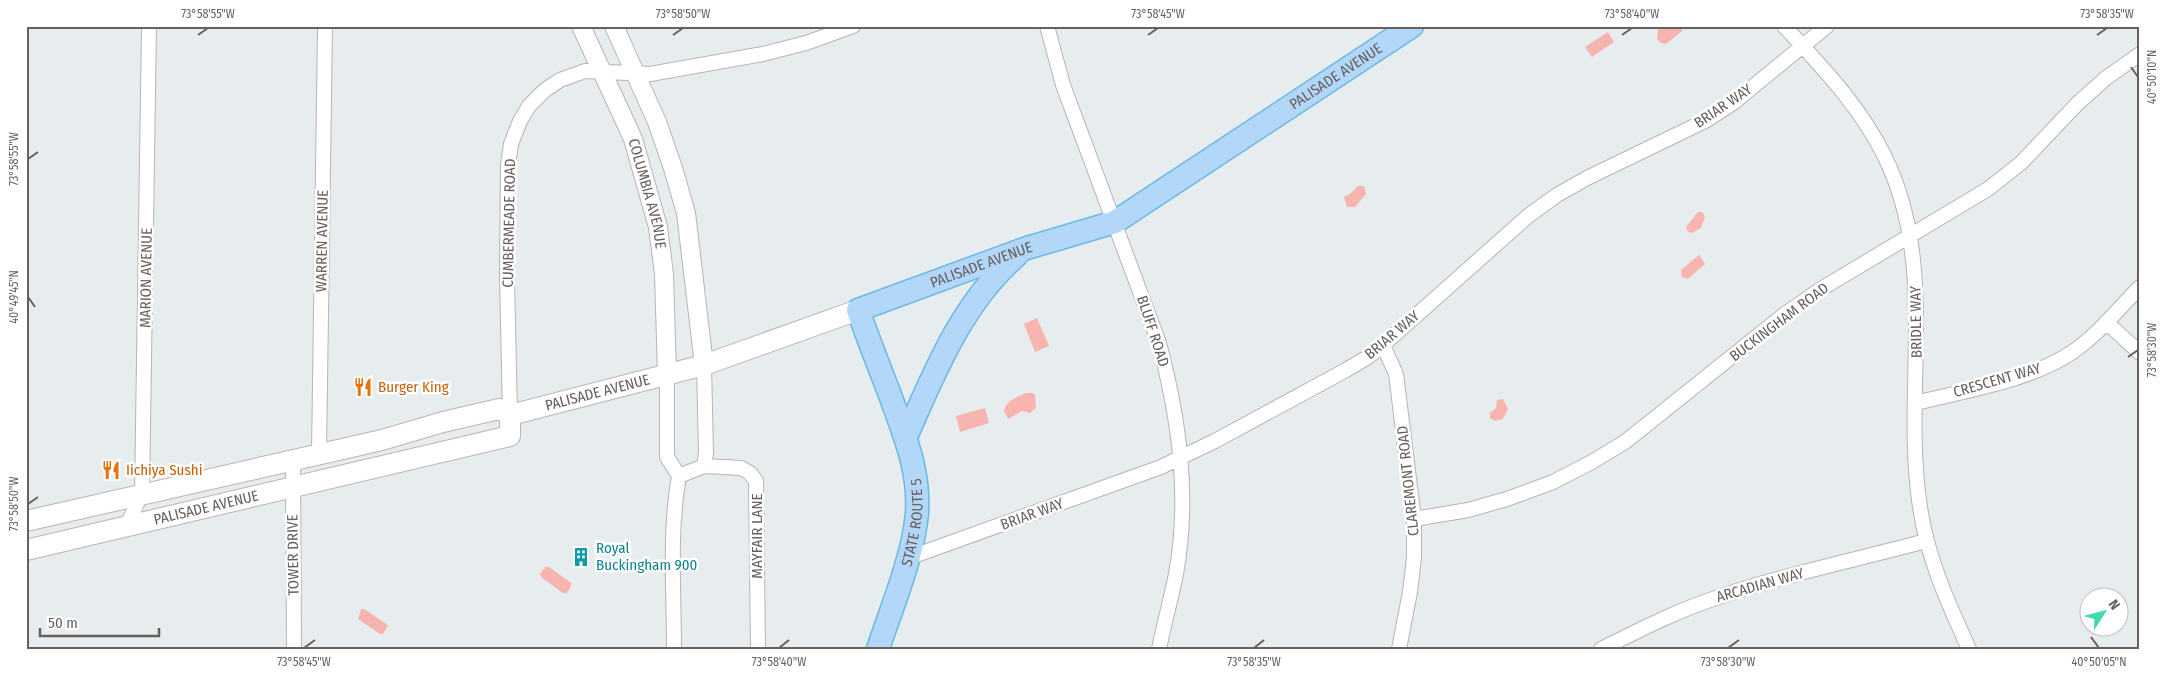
<svg xmlns="http://www.w3.org/2000/svg" width="2166" height="675" font-family="'Fira Sans Condensed',sans-serif">
<style>
.water{fill:#f8b4af}
.lines{fill:none;stroke-linecap:round;stroke-linejoin:round}
.minor-casing{stroke:#b8b4b2;stroke-width:16}
.tertiary-casing{stroke:#b8b4b2;stroke-width:20}
.secondary-casing{stroke:#bab5b3;stroke-width:22}
.primary-casing{stroke:#6abae5;stroke-width:25}
.minor{stroke:#fff;stroke-width:14}
.tertiary{stroke:#fff;stroke-width:18}
.secondary{stroke:#fff;stroke-width:20}
.primary{stroke:#b3d7f8;stroke-width:22}
.ticks{fill:none;stroke:#66605e;stroke-width:2}
.labels{text-anchor:middle;stroke-width:5;stroke-linejoin:round;paint-order:stroke}
.street-label{font-size:15px;fill:#66605e;stroke:#fff}
.food-label{font-size:15px;fill:#c56008;stroke:#fff;text-anchor:start}
.culture-label{font-size:15px;fill:#0d838f;stroke:#fff;text-anchor:start}
.neatline{fill:none;stroke:#66605e;stroke-width:2}
.ticks-label{font-size:12px;text-anchor:middle;fill:#66605e}
</style>
<rect width="100%" height="100%" fill="#e7ecef"/>
<path class="water" d="M 1664,26 L 1683,26 L 1682,31 L 1666,44 L 1661,43 L 1657,39 L 1658,30 Z
M 1608,32 L 1614,42 L 1592,57 L 1585,47 Z
M 1358,186 L 1364,186 L 1366,194 L 1355,207 L 1347,207 L 1344,197 L 1350,194 Z
M 1698,212 L 1702,212 L 1705,217 L 1701,228 L 1692,233 L 1688,232 L 1686,227 Z
M 1699,255 L 1705,264 L 1688,279 L 1682,277 L 1681,270 Z
M 1037,318 L 1049,346 L 1035,352 L 1024,324 Z
M 1026,393 L 1033,393 L 1035,395 L 1036,408 L 1030,413 L 1022,411 L 1008,419 L 1004,411 C 1006,400 1017,397 1026,393 Z
M 1503,399 L 1508,409 L 1503,419 L 1495,421 L 1490,418 L 1490,413 L 1496,408 L 1497,400 Z
M 985,408 L 989,423 L 960,432 L 956,416 Z
M 545,567 L 549,567 L 571,583 L 571,586 L 567,593 L 563,593 L 541,577 L 540,574 Z
M 361,609 L 364,609 L 388,625 L 383,634 L 380,634 L 358,619 Z"/>
<g class="lines">
<g class="minor-casing">
<path id="minor" d="M 1047,26 L 1063,85 L 1159,343 C 1179,418 1190,496 1176,574 C 1171,599 1164,624 1159,649
M 1784,26 C 1822,67 1860,106 1885,157 C 1939,268 1902,390 1920,507 C 1927,557 1948,603 1969,649
M 2106,322 L 2140,353
M 1383,345 L 1396,374 L 1414,519 L 1414,558 L 1410,592 L 1399,649
M 667,374 L 667,457 L 679,476 C 669,532 674,592 674,649
M 1916,403 C 1967,390 2026,382 2071,353 C 2097,336 2118,309 2140,287
M 510,415 L 507,277 L 508,165 L 511,144 L 520,121 L 529,106 L 545,90 L 560,80 L 585,71 L 650,74 L 763,54 L 806,43 L 853,26
M 319,455 L 325,26
M 293,461 L 294,649
M 704,466 L 706,453 L 704,365
M 679,476 L 704,466 L 741,468 L 750,473 L 756,481 L 758,649
M 1414,519 L 1468,510 L 1507,499 L 1553,482 L 1590,463 L 1625,442 L 1785,314 L 1821,289 L 1988,189 L 2021,163 L 2078,103 L 2106,78 L 2140,54
M 126,527 L 142,493 L 149,26
M 908,558 L 1161,467 L 1215,441 L 1346,370 L 1368,357 L 1383,345 L 1528,216 L 1557,195 L 1587,178 L 1707,120 L 1733,103 L 1827,26
M 1601,649 C 1638,631 1674,612 1713,599 C 1782,575 1855,560 1926,541"/>
</g>
<g class="tertiary-casing">
<g id="tertiary">
<path id="s1" d="M 581,26 L 633,139 L 658,227 L 664,274 L 667,374"/>
<path d="M 614,26 L 657,122 L 673,168 L 686,213 L 704,365"/>
</g>
</g>
<g class="secondary-casing">
<g id="secondary">
<path id="s2" d="M 26,521 L 382,440 L 443,422 L 499,409 L 510,415 L 704,365 L 858,310"/>
<path id="s3" d="M 26,550 L 510,436 L 510,415"/>
</g>
</g>
<g class="primary-casing">
<g id="primary">
<path d="M 906,437 C 934,373 962,303 1016,256"/>
<path id="s4" d="M 878,649 C 892,606 913,558 917,513 C 920,471 904,434 890,395 C 879,367 868,338 858,310 L 1027,248 L 1115,222 L 1412,26"/>
</g>
</g>
<use href="#minor" class="minor"/>
<use href="#tertiary" class="tertiary"/>
<use href="#secondary" class="secondary"/>
<use href="#primary" class="primary"/>
</g>
<path class="ticks" d="M 198,35 L 208,28M 673,35 L 683,28M 1148,35 L 1158,28M 1622,35 L 1632,28M 2097,35 L 2107,28M 2131,67 L 2138,77M 28,159 L 38,152M 28,297 L 35,307M 2128,357 L 2138,350M 28,504 L 38,497M 2091,637 L 2099,648M 304,648 L 315,640M 779,648 L 789,640M 1254,648 L 1264,640M 1728,648 L 1739,640"/>
<defs>
<g id="restaurant-bare" transform="scale(1.5)"><path d="M-5-6h1v4h1v-4h1v4h1v-4h1v5L-1.5 .5V6h-2V.5L-5-1ZM5-6V6H3V1.5H1.5Q1.5-4 5-6Z" fill="#e8710a" stroke="#fff" stroke-width="2.5" paint-order="stroke"/></g>
<g id="building-bare" transform="scale(1.5)"><path d="M-4-6H4V6H1V3H-1V6H-4ZM-2.5-4.3h1.7v1.8h-1.7ZM.8-4.3h1.7v1.8H.8ZM-2.5-1h1.7V.8h-1.7ZM.8-1h1.7V.8H.8Z" fill="#0f9aa8" stroke="#fff" stroke-width="2.5" paint-order="stroke"/></g>
</defs>
<g fill-rule="evenodd">
<use href="#restaurant-bare" x="363" y="387"/>
<use href="#restaurant-bare" x="111" y="470"/>
<use href="#building-bare" x="581" y="557"/>
</g>
<g class="labels">
<g class="street-label">
<text dy="5" stroke="none"><textPath href="#s4" startOffset="891">PALISADE AVENUE</textPath></text>
<text transform="translate(1723 106) rotate(-34)" y="5">BRIAR WAY</text>
<text dy="5" stroke="none"><textPath href="#s1" startOffset="181">COLUMBIA AVENUE</textPath></text>
<text transform="translate(509 223) rotate(-89)" y="5">CUMBERMEADE ROAD</text>
<text transform="translate(322 241) rotate(-89)" y="5">WARREN AVENUE</text>
<text dy="5" stroke="none"><textPath href="#s4" startOffset="486">PALISADE AVENUE</textPath></text>
<text transform="translate(146 278) rotate(-89)" y="5">MARION AVENUE</text>
<text transform="translate(1779 322) rotate(-37)" y="5">BUCKINGHAM ROAD</text>
<text transform="translate(1916 322) rotate(-91)" y="5">BRIDLE WAY</text>
<text transform="translate(1153 331) rotate(72)" y="5">BLUFF ROAD</text>
<text transform="translate(1392 335) rotate(-40)" y="5">BRIAR WAY</text>
<text transform="translate(1997 380) rotate(-16)" y="5">CRESCENT WAY</text>
<text dy="5" stroke="none"><textPath href="#s2" startOffset="589">PALISADE AVENUE</textPath></text>
<text transform="translate(1408 481) rotate(-96)" y="5">CLAREMONT ROAD</text>
<text dy="5" stroke="none"><textPath href="#s3" startOffset="185">PALISADE AVENUE</textPath></text>
<text transform="translate(1032 514) rotate(-20)" y="5">BRIAR WAY</text>
<text dy="5" stroke="none"><textPath href="#s4" startOffset="132">STATE ROUTE 5</textPath></text>
<text transform="translate(757 536) rotate(-90)" y="5">MAYFAIR LANE</text>
<text transform="translate(293 555) rotate(-91)" y="5">TOWER DRIVE</text>
<text transform="translate(1760 585) rotate(-16)" y="5">ARCADIAN WAY</text>
</g>
<g class="food-label">
<text x="378" y="392">Burger King</text>
<text x="126" y="475">Iichiya Sushi</text>
</g>
<g class="culture-label">
<text x="596" y="553">Royal<tspan x="596" dy="17">Buckingham 900</tspan></text>
</g>
</g>
<rect width="2166" height="675" fill="none" stroke="#ffffff" stroke-width="55"/>
<g transform="translate(2104 612) rotate(54)"><circle r="24" fill="#ffffff" stroke="#c2bfbf"/>
<path d="M0-4L9 19L0 12L-9 19Z" fill="#42daae"/>
<text y="-8" font-size="14" font-weight="bold" text-anchor="middle" fill="#66605e">N</text>
</g>
<path d="M40 628v8h119v-8" fill="none" stroke="#66605e" stroke-width="2.5"/>
<text x="48" y="628" font-size="15" fill="#66605e" stroke="#ffffff" stroke-width="4" paint-order="stroke">50 m</text>
<rect x="28" y="28" width="2110" height="620" class="neatline"/>
<g class="ticks-label">
<text x="208" y="18">73°58'55"W</text>
<text x="683" y="18">73°58'50"W</text>
<text x="1158" y="18">73°58'45"W</text>
<text x="1632" y="18">73°58'40"W</text>
<text x="2107" y="18">73°58'35"W</text>
<text transform="translate(2152 77) rotate(-90)" y="4">40°50'10"N</text>
<text transform="translate(14 159) rotate(-90)" y="4">73°58'55"W</text>
<text transform="translate(14 297) rotate(-90)" y="4">40°49'45"N</text>
<text transform="translate(2152 350) rotate(-90)" y="4">73°58'30"W</text>
<text transform="translate(14 504) rotate(-90)" y="4">73°58'50"W</text>
<text x="304" y="666">73°58'45"W</text>
<text x="779" y="666">73°58'40"W</text>
<text x="1254" y="666">73°58'35"W</text>
<text x="1728" y="666">73°58'30"W</text>
<text x="2099" y="666">40°50'05"N</text>
</g>
</svg>
